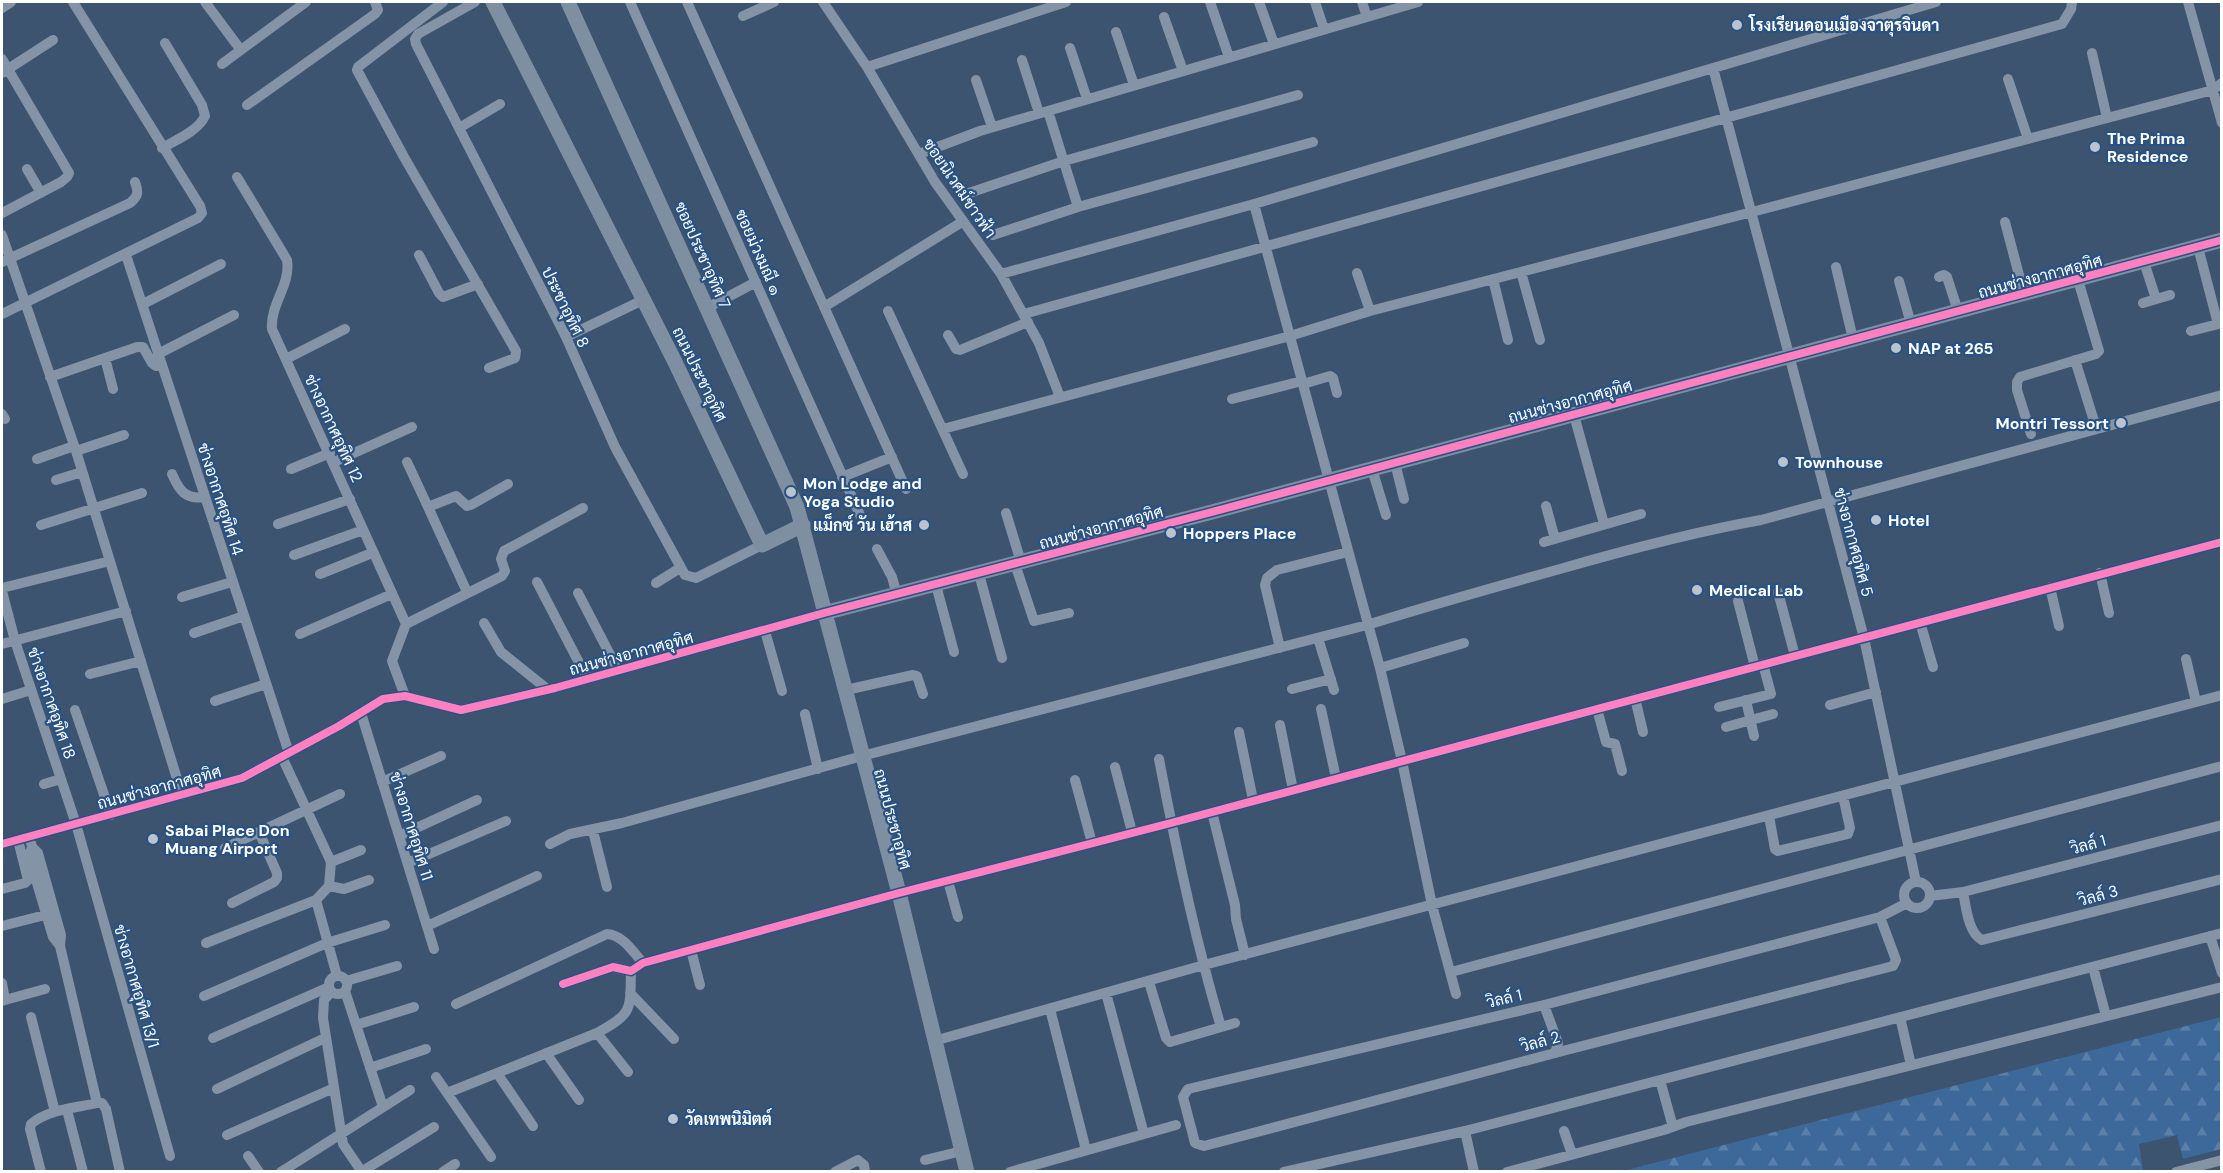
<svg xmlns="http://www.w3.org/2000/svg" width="2223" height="1173" font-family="'DM Sans',Sarabun,sans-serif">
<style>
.forest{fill:url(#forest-firs)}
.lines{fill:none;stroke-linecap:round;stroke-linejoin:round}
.street{stroke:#8493a6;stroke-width:10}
.secondary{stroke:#7e8fa1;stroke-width:15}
.cycleway-casing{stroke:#285285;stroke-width:11}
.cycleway{stroke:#ff80c0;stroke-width:8}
.poi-dot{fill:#bbc3cd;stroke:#285285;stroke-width:2}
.labels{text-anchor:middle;stroke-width:4.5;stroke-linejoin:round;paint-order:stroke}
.poi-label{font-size:16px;font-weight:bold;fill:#fff;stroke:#285285;text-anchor:start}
.street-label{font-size:16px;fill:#fff;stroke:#285285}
</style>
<defs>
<pattern id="forest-firs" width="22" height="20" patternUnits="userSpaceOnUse" patternTransform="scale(1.5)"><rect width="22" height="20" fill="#3d699a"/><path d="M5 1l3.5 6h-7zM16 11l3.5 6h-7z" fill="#5a80a9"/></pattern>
</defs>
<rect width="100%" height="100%" fill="#3d5470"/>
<path class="forest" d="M 2221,1017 L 2221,1149 L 2183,1159 L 2177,1135 L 2139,1144 L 2143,1171 L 1623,1171 Z"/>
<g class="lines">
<path class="street" d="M 205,2 L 240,49
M 443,2 L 358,67 L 357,70 L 404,157 L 516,351 L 515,358 L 489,368
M 475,2 L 418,34 L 415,39 L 416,44 L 566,337 L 615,447 L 685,575 L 696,578 L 762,545
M 630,2 L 860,515
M 687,2 L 906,489
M 823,2 L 867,67 L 935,182 L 1001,274 L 1039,343 L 1060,397
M 1210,2 L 1229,57
M 1259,2 L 1274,44
M 1315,2 L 1324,29
M 1362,2 L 1367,17
M 2188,2 L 2222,123
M 2,8 L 11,2
M 743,16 L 774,2
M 1164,17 L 1183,71
M 1116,32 L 1134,85
M 1070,48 L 1087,99
M 2092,53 L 2107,118
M 2,59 L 69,173 L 67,177 L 61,182 L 2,213
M 1022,60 L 1039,113
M 222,64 L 306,2
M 867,67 L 1066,2
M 1713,68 L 1864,638 L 1916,882
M 2,73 L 53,40
M 2008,79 L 2028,139
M 976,80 L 992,127
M 247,105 L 375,14 L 378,10 L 375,2
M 1048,111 L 1078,207
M 459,128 L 500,104
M 162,148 C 176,140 198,131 205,116 L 202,105 L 165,43
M 919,154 L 980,131 L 1418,2
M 27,169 L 41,193
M 237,177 L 287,260 C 291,285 270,304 272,329 L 406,624 L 392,661 L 405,696
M 966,194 L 1064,161 L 1298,95
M 1254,204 L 1380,668 L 1402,761 L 1432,905 L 1456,994
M 2005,222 L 2024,294
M 2,235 L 76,451 L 182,795
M 993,235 L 1078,207 L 1313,142
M 2198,247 L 2218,324
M 126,255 L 289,753
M 419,255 L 439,293 L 443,297 L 478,284
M 2,262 L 130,203 C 138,196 139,193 135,182
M 2144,262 L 2156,299
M 1836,267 L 1853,339
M 1521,272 L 1540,340
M 1357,273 L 1370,311
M 1001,274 L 1254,204 L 1936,2
M 1939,277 L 1944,275 L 1947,277 L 1958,311
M 1493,279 L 1508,340
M 1899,281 L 1911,324
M 2143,303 L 2170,295
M 143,304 L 221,264
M 824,307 L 962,222
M 707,308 L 756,282
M 888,311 L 963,474
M 2,314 L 198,218 L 202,213 L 200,206 L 73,2
M 1024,314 L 2062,24 L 2071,9 L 2072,2
M 2191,331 L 2222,323
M 948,335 L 956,349 L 960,350 L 1028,322
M 566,337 L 643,300
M 158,354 L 234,315
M 105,358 L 113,389
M 286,359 L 345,329
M 2075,360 L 2094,421
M 50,377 L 137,347 L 143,347 L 152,363 L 156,366 L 161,365
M 1303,384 L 1330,376 L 1333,378 L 1337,393
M 1232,399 L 1302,381
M 2,414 L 5,419
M 1574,415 L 1604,524
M 943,429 L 1290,336 L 1370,311 L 1752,212 L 2213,90 L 2222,83
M 2031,434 L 2017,390 L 2017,382 L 2020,377 L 2096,354 L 2099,351 L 2078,280
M 76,451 L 124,435
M 37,459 L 74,446
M 334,462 L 412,427
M 407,462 L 428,507
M 1395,463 L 1404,499
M 291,469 L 330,453
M 1372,469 L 1386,515
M 172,474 C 179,490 185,500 205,497
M 842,477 L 892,457
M 56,480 L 82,472
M 1546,506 L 1555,539
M 1006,513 L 1021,562
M 278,524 L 350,499
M 41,525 L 142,493
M 1544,542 L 1641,514
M 877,549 L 892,577 L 897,595
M 294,555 L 363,530
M 1015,564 L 1034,621 L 1069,613
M 2100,573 L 2109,613
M 320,574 L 372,553
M 979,574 L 1002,658
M 537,582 L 587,678
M 656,583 L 680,568
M 936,585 L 954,652
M 2050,587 L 2059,626
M 2,588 L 110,561
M 2,591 L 15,641 L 76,824 L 170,1156
M 467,592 L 428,507 L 456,496 L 467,506 L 471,505 L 508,484
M 1778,592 L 1795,656
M 578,593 L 618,670
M 182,597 L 232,582
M 1738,601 L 1755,667
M 1920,622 L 1933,667
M 484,623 L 501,652 L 547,689
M 406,624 L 502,576 L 505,571 L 501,559 L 504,551 L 583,508
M 765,631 L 782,691
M 194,633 L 244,616
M 300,634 L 392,594
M 1318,638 L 1334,690
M 2,644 L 126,611
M 1280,648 L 1265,585 L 1267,578 L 1277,570 L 1348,552
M 2186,659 L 2196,702
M 1380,668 L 1464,643
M 90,674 L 141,661
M 1292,689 L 1331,679
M 846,690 L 913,675 L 917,676 L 923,694
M 1635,698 L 1643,732
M 2,699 L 31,690
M 1746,700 L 1754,736
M 215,701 L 266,684
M 1830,705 L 1876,692
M 1719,707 L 1771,694 L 1763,664
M 1321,709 L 1336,778
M 1597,709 L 1606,742 L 1615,744 L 1622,771
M 75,710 L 111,815
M 361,713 L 434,949
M 805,714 L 818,769
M 1280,725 L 1293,790
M 1726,727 L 1773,714
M 1239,732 L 1253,800
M 282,757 L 331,862 L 361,850
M 1159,759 C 1176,849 1195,940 1221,1027
M 1115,767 L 1132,832
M 1075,780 L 1092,843
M 382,782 L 441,756
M 44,784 L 61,779
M 1212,812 L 1235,905 L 1236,919 L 1245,955
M 1769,816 L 1775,849 L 1778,851 L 1848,834 L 1850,828 L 1843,796
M 593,831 L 607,887
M 399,836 L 477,800
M 31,843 L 32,847 L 29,856 L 53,937 L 60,946
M 2,844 L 242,778 L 339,726 L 383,699 L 405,696 L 461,710 L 555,688 L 824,613
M 550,844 L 570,834 L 622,823 L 862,756 L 1367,625 C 1431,605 1495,587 1560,569 C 1626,550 1693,532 1761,520 L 2222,395
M 32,847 L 38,853 L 61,935 L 60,946 L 97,1103
M 225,848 L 340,794
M 408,863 L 506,821
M 948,881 L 958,917
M1904 895a13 13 0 1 1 26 0a13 13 0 1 1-26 0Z
M 329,886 L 344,889 L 369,880
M 2,889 L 25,883 L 28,880 L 18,840
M 1963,892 C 1966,906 1968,933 1982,940 L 2222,879
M 1930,896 L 1963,892 L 2222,825
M 316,900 L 337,976
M 232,903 L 274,882 L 277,878 L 277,873 L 259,832
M 1880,917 L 1896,960 L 1893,966 L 1555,1053 L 1204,1146 L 1195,1143 L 1183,1097 L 1188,1089 L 1544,1005 L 1880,917 L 1907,903
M 2,926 L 45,915
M 427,926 L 537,876
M 2210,936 L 2222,973
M 206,943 L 316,900 L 329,886 L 331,862
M 691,950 L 700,985
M 2093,967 L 2106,1016
M 1451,972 L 2222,766
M329 985a9 9 0 1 1 18 0a9 9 0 1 1-18 0Z
M 346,981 L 397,966
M 1149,982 L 1166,1038 L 1170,1042 L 1235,1023
M 2,983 L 5,1000 L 2,1001
M 563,984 L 613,967 L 631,971 L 643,963 L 899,893 L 1171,823 L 2222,542
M 345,991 L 383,1107
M 331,992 L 324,1000 L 323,1018 L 343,1144 L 362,1172
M 630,993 L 674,1039
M 1106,993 L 1144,1134
M 204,996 L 327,943 L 385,925
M 5,1000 L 45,989
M 456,1004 L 607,934 C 623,935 633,952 643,963
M 1544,1005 L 1558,1043 L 1555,1053
M 1050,1009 L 1086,1150
M 31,1017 L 55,1112
M 1900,1017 L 1911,1065
M 356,1025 L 414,1007
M 597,1033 L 628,1072
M 213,1038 L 329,987
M 934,1041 L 1204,965 L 2222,695
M 546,1053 L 579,1100
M 370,1068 L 426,1049
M 497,1073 L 533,1126
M 436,1077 L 491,1157
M 1660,1080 L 1673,1127
M 217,1089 L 325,1038
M 447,1093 L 597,1033 C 633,1013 630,1011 631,971
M 67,1110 L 83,1172
M 1465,1131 L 1474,1172
M 1564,1131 L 1572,1154
M 227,1135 L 334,1088
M 248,1156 L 259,1172
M 925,1160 L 962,1151
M 41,1172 L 30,1129 L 31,1124 C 49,1109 76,1108 97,1103 L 102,1103 L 106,1109 L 120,1172
M 281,1172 L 410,1090
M 361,1172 L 434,1127
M 443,1172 L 455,1164
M 835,1172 L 858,1160 L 864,1165 L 865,1172
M 1010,1172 L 1176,1125
M 1284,1172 L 1465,1131 L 2222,933
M 1507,1172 L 1664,1130 L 1686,1122 L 2222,987
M 2176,1172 L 2222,1160"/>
<path class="secondary" d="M 493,2 L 675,362 L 762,545 L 803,525
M 568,2 L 797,507 L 899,893 L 967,1172
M 824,613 L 1212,512 L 2222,240"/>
<g class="cycleway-casing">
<path id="cycleway" d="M 2,844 L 242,778 L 339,726 L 383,699 L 405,696 L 461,710 L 555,688 L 824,613 L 1212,512 L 2222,240
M 563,984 L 613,967 L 631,971 L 643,963 L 899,893 L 1171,823 L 2222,542"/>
</g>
<use href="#cycleway" class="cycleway"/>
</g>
<g class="poi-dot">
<circle cx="1737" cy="25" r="6"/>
<circle cx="2095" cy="147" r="6"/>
<circle cx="1896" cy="348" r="6"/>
<circle cx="2121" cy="423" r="6"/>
<circle cx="1783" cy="462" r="6"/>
<circle cx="791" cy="492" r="6"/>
<circle cx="1876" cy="520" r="6"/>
<circle cx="924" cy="525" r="6"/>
<circle cx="1171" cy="533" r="6"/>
<circle cx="1697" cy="590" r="6"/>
<circle cx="153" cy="839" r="6"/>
<circle cx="673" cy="1119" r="6"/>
</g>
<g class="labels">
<g class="poi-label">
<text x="1749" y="31">โรงเรียนดอนเมืองจาตุรจินดา</text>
<text x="2107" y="144">The Prima<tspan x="2107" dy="18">Residence</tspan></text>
<text x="1908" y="354">NAP at 265</text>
<text x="2109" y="429" text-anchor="end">Montri Tessort</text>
<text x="1795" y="468">Townhouse</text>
<text x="803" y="489">Mon Lodge and<tspan x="803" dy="18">Yoga Studio</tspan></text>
<text x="1888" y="526">Hotel</text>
<text x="912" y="531" text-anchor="end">แม็กซ์ วัน เฮ้าส</text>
<text x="1183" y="539">Hoppers Place</text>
<text x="1709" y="596">Medical Lab</text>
<text x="165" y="836">Sabai Place Don<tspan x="165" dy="18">Muang Airport</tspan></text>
<text x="685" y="1125">วัดเทพนิมิตต์</text>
</g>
<g class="street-label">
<text transform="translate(960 188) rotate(56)" y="6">ซอยนิเวศม์ชาวฟ้า</text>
<text transform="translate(759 252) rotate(66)" y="6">ซอยม่วงมณี ๑</text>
<text transform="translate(703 255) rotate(66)" y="6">ซอยประชาอุทิศ 7</text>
<text transform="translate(2040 276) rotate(-15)" y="6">ถนนช่างอากาศอุทิศ</text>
<text transform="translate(566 307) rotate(64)" y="6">ประชาอุทิศ 8</text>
<text transform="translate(700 374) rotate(64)" y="6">ถนนประชาอุทิศ</text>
<text transform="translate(1570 401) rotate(-15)" y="6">ถนนช่างอากาศอุทิศ</text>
<text transform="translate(334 428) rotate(65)" y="6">ช่างอากาศอุทิศ 12</text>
<text transform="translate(221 499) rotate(72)" y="6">ช่างอากาศอุทิศ 14</text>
<text transform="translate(1101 527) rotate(-15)" y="6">ถนนช่างอากาศอุทิศ</text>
<text transform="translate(1854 542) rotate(75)" y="6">ช่างอากาศอุทิศ 5</text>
<text transform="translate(631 653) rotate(-15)" y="6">ถนนช่างอากาศอุทิศ</text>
<text transform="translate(52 703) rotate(71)" y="6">ช่างอากาศอุทิศ 18</text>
<text transform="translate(159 787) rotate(-15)" y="6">ถนนช่างอากาศอุทิศ</text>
<text transform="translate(893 819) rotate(75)" y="6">ถนนประชาอุทิศ</text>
<text transform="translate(412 826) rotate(73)" y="6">ช่างอากาศอุทิศ 11</text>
<text transform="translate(2088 844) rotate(-15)" y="6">วิลล์ 1</text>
<text transform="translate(2098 895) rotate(-15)" y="6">วิลล์ 3</text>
<text transform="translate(137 986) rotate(74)" y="6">ช่างอากาศอุทิศ 13/1</text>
<text transform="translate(1504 998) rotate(-13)" y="6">วิลล์ 1</text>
<text transform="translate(1540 1041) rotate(-15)" y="6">วิลล์ 2</text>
</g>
</g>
<rect width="2223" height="1173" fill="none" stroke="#ffffff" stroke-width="6"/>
</svg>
